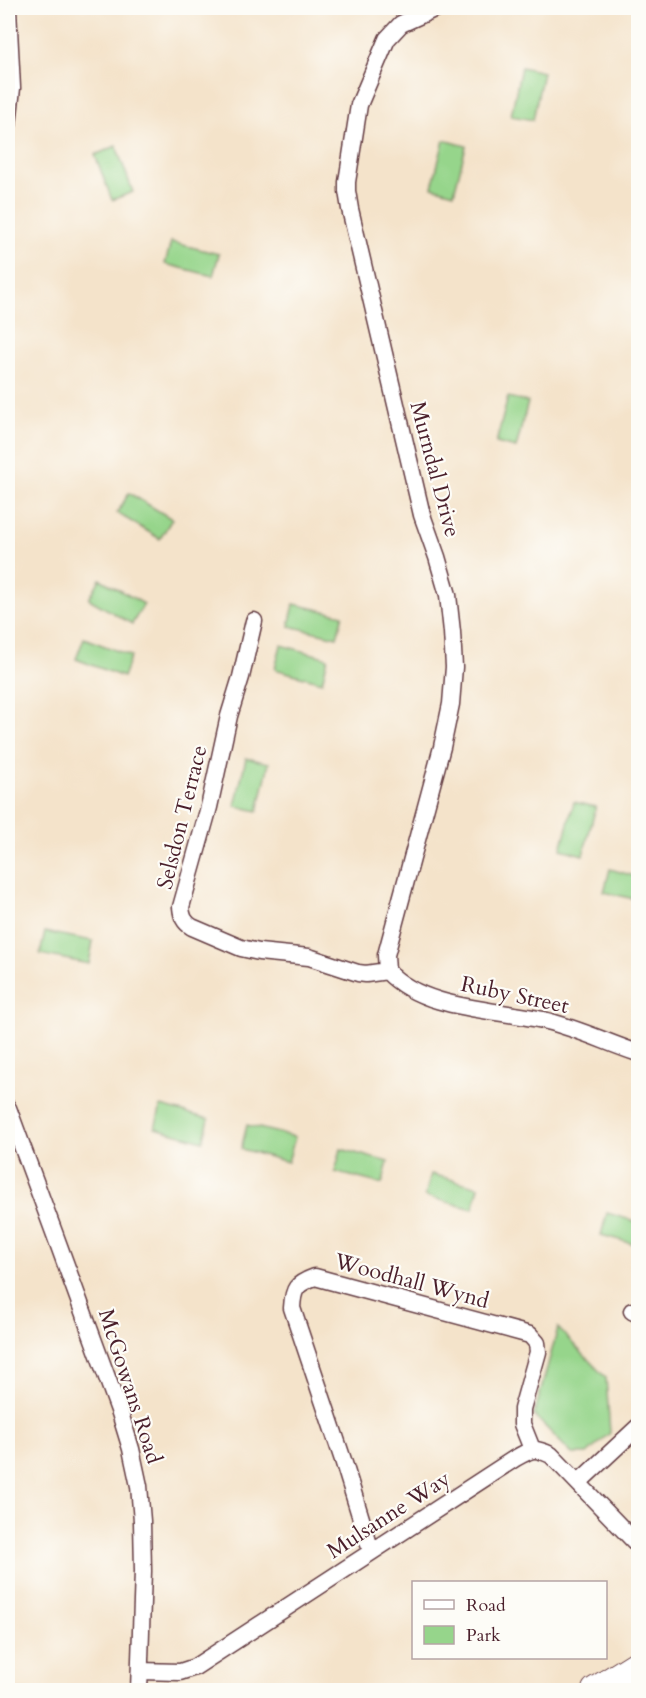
<svg xmlns="http://www.w3.org/2000/svg" width="646" height="1698" font-family="Cardo,serif">
<style>
.green{fill:#96d58b;stroke:#707a5b;stroke-width:1.5}
.lines{fill:none;stroke-linecap:round;stroke-linejoin:round}
.street-casing{stroke:#643c43;stroke-width:19}
.primary-casing{stroke:#643c43;stroke-width:28}
.path{stroke:#643c43;stroke-width:2;stroke-dasharray:4.5 4.5;stroke-linecap:butt}
.street{stroke:#fff;stroke-width:16}
.primary{stroke:#fff;stroke-width:26}
.labels{text-anchor:middle;stroke-width:4.5;stroke-linejoin:round;paint-order:stroke}
.street-label{font-size:22px;fill:#4a1f2b;stroke:#fdfcf7}
</style>
<rect width="100%" height="100%" fill="#fdfcf7"/>
<filter id="ink" filterUnits="userSpaceOnUse"><feTurbulence type="fractalNoise" baseFrequency=".0167" numOctaves="2"/><feDisplacementMap in="SourceGraphic" scale="12" xChannelSelector="R" yChannelSelector="G"/><feConvolveMatrix kernelMatrix="1 2 1 2 8 2 1 2 1" color-interpolation-filters="sRGB"/></filter>
<filter id="wash" filterUnits="userSpaceOnUse"><feTurbulence type="fractalNoise" baseFrequency=".008" numOctaves="4" result="noise"/><feDisplacementMap in="SourceGraphic" scale="24" xChannelSelector="R" yChannelSelector="G"/><feGaussianBlur stdDeviation="1.35" result="paint"/><feColorMatrix in="noise" values="0 0 0 0 0 0 0 0 0 0 0 0 0 0 0 0 0 1.4 0 .05"/><feComposite in="paint" operator="in"/></filter>
<g filter="url(#wash)">
<rect width="100%" height="100%" fill="#f4e3ca"/>
<path class="green" d="M 521,67 L 543,72 L 533,120 L 511,116 Z
M 444,140 L 466,146 L 454,193 L 432,187 Z
M 116,146 L 133,192 L 112,200 L 95,155 Z
M 171,242 L 219,254 L 213,276 L 165,264 Z
M 508,397 L 528,402 L 516,448 L 496,443 Z
M 129,493 L 172,519 L 160,539 L 117,513 Z
M 100,579 L 144,604 L 132,624 L 89,599 Z
M 294,604 L 343,615 L 337,637 L 289,626 Z
M 84,638 L 131,656 L 123,677 L 76,659 Z
M 281,645 L 328,658 L 322,682 L 275,669 Z
M 246,758 L 269,763 L 258,811 L 235,806 Z
M 574,802 L 596,807 L 583,855 L 561,849 Z
M 610,869 L 638,877 L 638,900 L 604,892 Z
M 45,932 L 93,941 L 89,964 L 40,954 Z
M 161,1106 L 209,1119 L 203,1141 L 155,1128 Z
M 247,1125 L 295,1137 L 288,1162 L 241,1149 Z
M 341,1149 L 388,1162 L 382,1184 L 335,1172 Z
M 431,1174 L 479,1187 L 473,1209 L 425,1196 Z
M 607,1213 L 638,1222 L 638,1245 L 601,1235 Z
M 558,1328 L 606,1378 L 610,1433 L 587,1454 L 572,1454 L 534,1415 Z"/>
</g>
<g filter="url(#ink)">
<g class="lines">
<g class="street-casing">
<path id="street" d="M 8,9 L 12,88 L 8,125
M 254,621 L 241,677 L 229,716 L 209,807 L 181,907 C 182,917 184,922 192,927 L 241,948 L 259,952 L 309,957 L 358,973 L 366,974 L 387,971
M 387,971 L 386,955 L 442,747 L 451,704 L 454,667 L 452,632 L 448,595 L 437,557 L 422,515 L 350,209 L 347,191 L 347,182 L 359,105 L 387,39 L 401,24 L 436,8
M 387,971 C 424,1011 498,1009 547,1021 C 579,1029 608,1043 638,1053
M 8,1108 L 55,1235 L 120,1413 L 131,1449 L 139,1486 L 142,1521 L 143,1571 L 139,1690
M 632,1311 L 638,1314
M 579,1482 L 638,1427
M 371,1551 L 343,1460 L 292,1308 C 293,1288 296,1284 315,1277 L 530,1335 L 537,1343 L 538,1352 L 522,1409 L 522,1424 L 532,1449
M 140,1671 L 180,1672 L 195,1667 L 514,1459 C 531,1450 532,1446 551,1455 L 638,1545"/>
</g>
<g class="primary-casing">
<path id="primary" d="M 595,1690 L 638,1663
M 634,1690 L 638,1687"/>
</g>
<path class="path" d="M 569,1690 L 575,1687"/>
<use href="#street" class="street"/>
<use href="#primary" class="primary"/>
</g>
</g>
<g class="labels">
<g class="street-label">
<text transform="translate(436 469) rotate(75)" y="8">Murndal Drive</text>
<text transform="translate(181 817) rotate(-76)" y="8">Selsdon Terrace</text>
<text transform="translate(515 994) rotate(12)" y="8">Ruby Street</text>
<text transform="translate(412 1280) rotate(15)" y="8">Woodhall Wynd</text>
<text transform="translate(131 1386) rotate(72)" y="8">McGowans Road</text>
<text transform="translate(388 1514) rotate(-33)" y="8">Mulsanne Way</text>
</g>
</g>
<rect width="646" height="1698" fill="none" stroke="#fdfcf7" stroke-width="30"/>
<rect x="412" y="1581" width="195" height="78" fill="#fdfcf7" stroke="#b5a4a5" stroke-width="1.5"/>
<rect x="424" y="1600" width="30" height="9" fill="#ffffff" stroke="#b5a4a5" stroke-width="1.5"/>
<text x="466" y="1611" font-size="18" fill="#4a1f2b">Road</text>
<rect x="424" y="1626" width="30" height="18" fill="#96d58b" stroke="#b5a4a5" stroke-width="1.5"/>
<text x="466" y="1641" font-size="18" fill="#4a1f2b">Park</text>
</svg>
